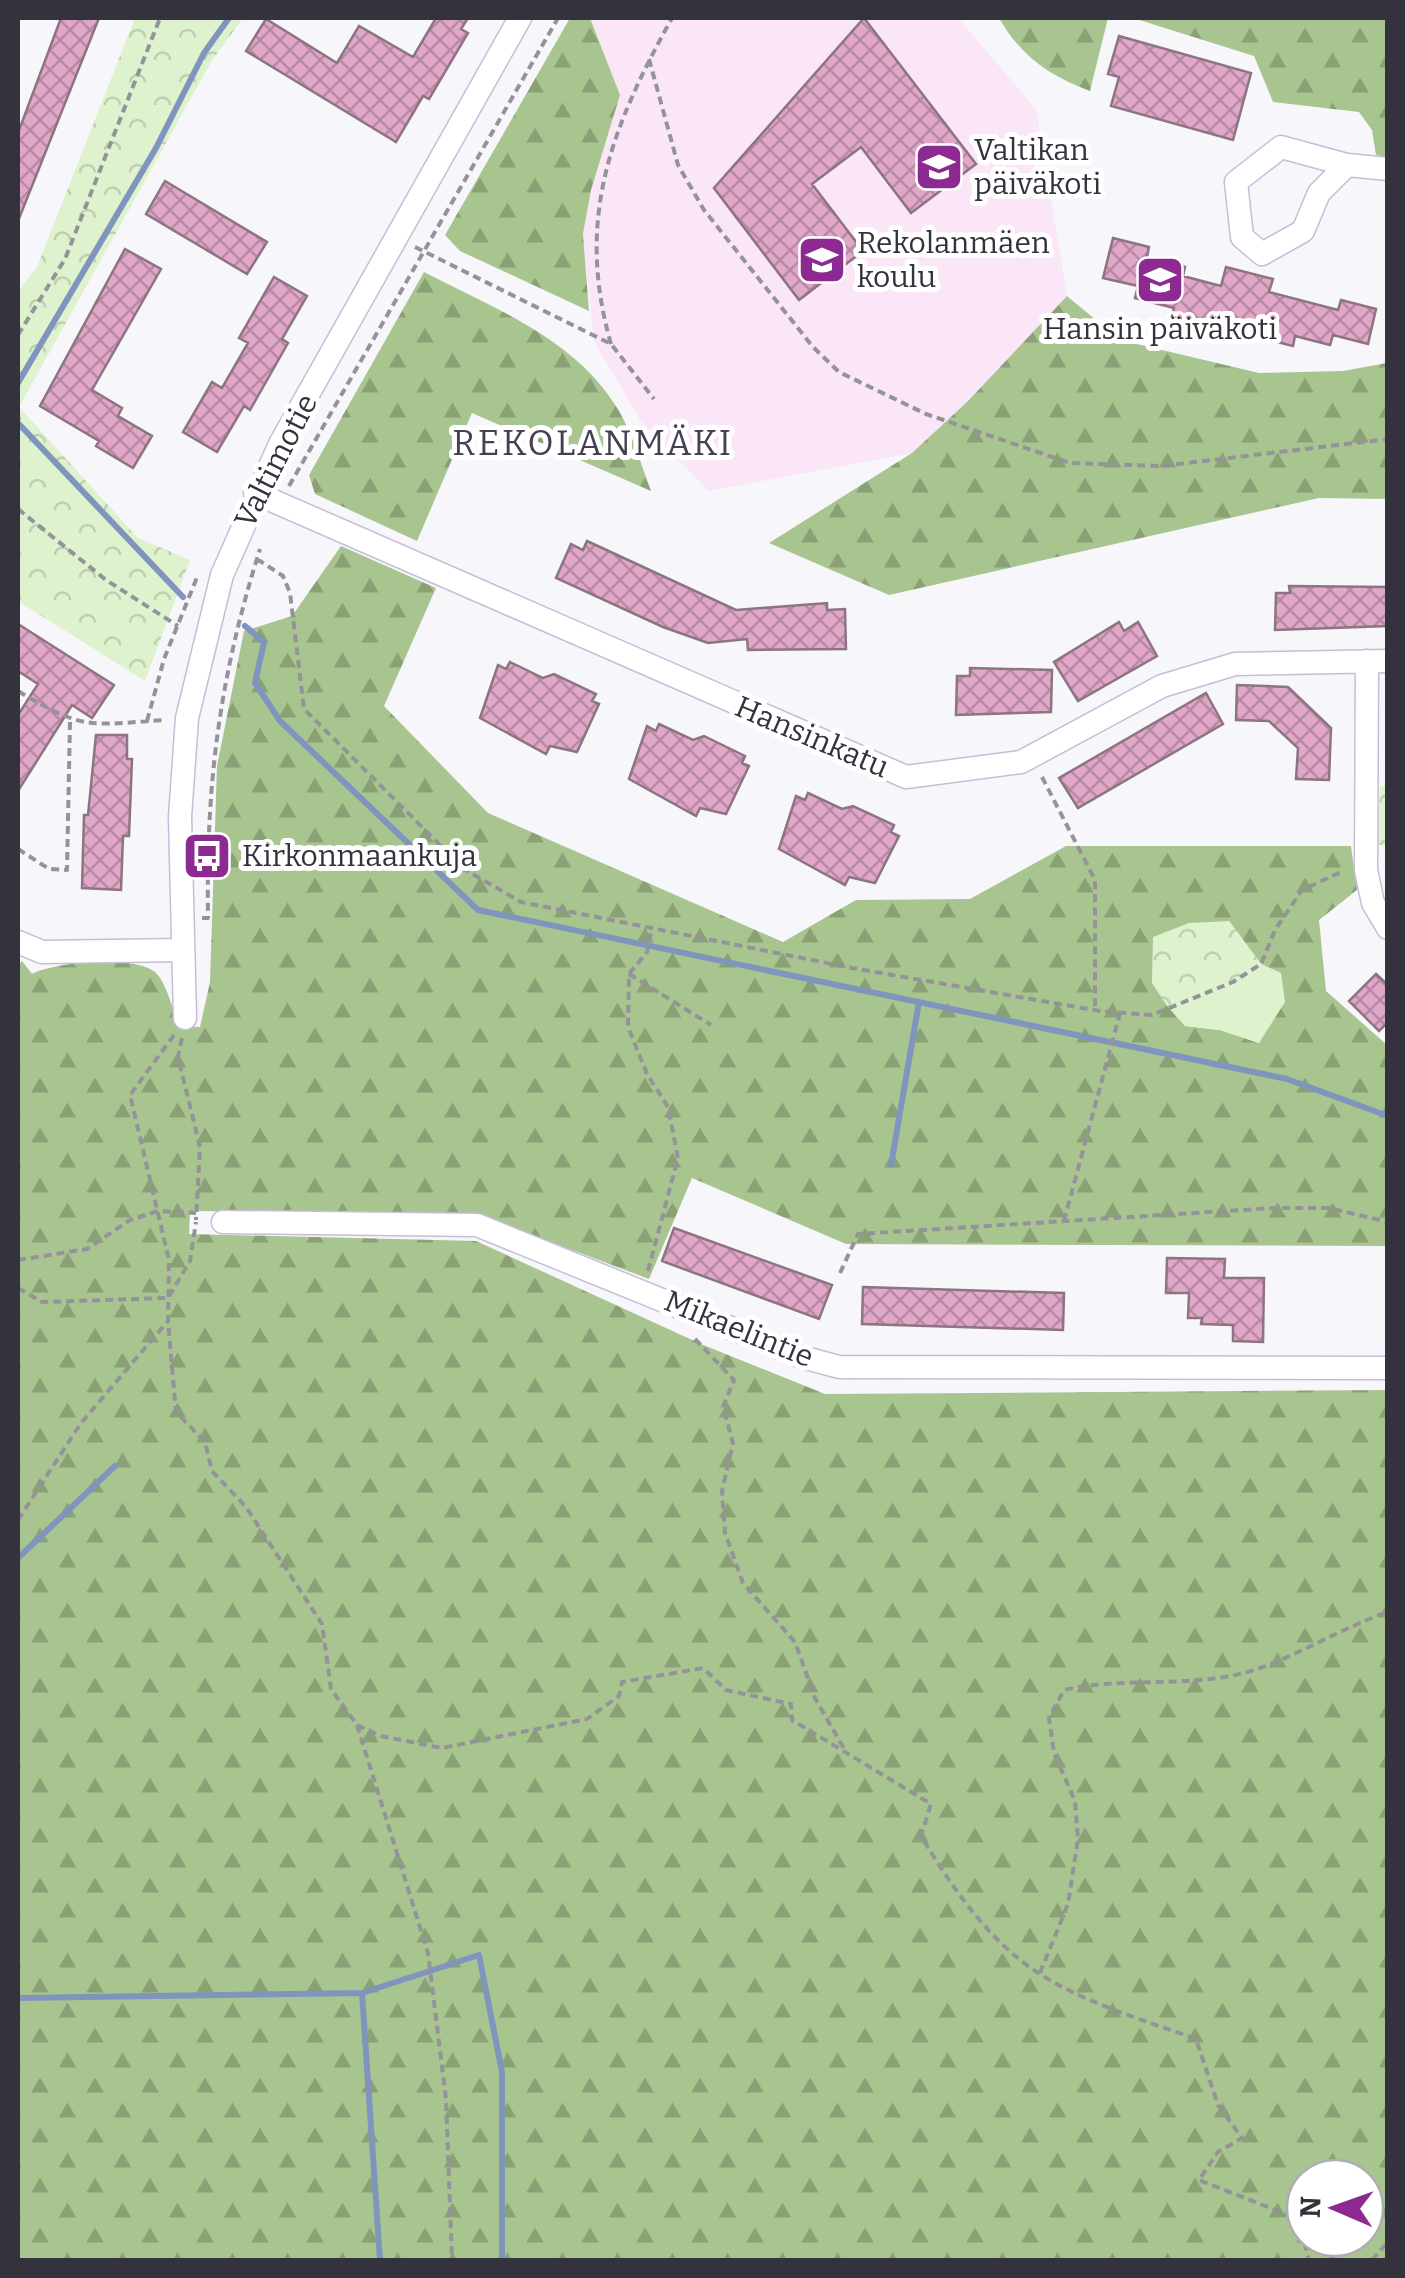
<svg xmlns="http://www.w3.org/2000/svg" width="1405" height="2278" font-family="Bitter,serif">
<style>
.education{fill:#fae6f6}
.forest{fill:url(#forest-firs);fill-rule:evenodd}
.park{fill:url(#park-crowns)}
.pitch{fill:#ddf2cd}
.lines{fill:none;stroke-linecap:round;stroke-linejoin:round}
.stream{stroke:#8095bd;stroke-width:6}
.building{fill:url(#building-cross-hatch);stroke:#8c7481;stroke-width:2.5}
.minor-casing{stroke:#c4bed7;stroke-width:25}
.path{stroke:#94939a;stroke-width:4;stroke-dasharray:8 5;stroke-linecap:butt}
.minor{stroke:#fff;stroke-width:22}
.labels{text-anchor:middle;stroke-width:10;stroke-linejoin:round;paint-order:stroke}
.poi-label{font-size:30px;fill:#34323c;stroke:#fff;text-anchor:start}
.street-label{font-size:30px;fill:#34323c;stroke:#fff}
.quarter-label{font-size:35px;letter-spacing:2.5px;fill:#454054;stroke:#fff}
</style>
<defs>
<pattern id="forest-firs" width="22" height="20" patternUnits="userSpaceOnUse" patternTransform="scale(2.5)"><rect width="22" height="20" fill="#a8c58f"/><path d="M5 1l3.5 6h-7zM16 11l3.5 6h-7z" fill="#8aa176"/></pattern>
<pattern id="park-crowns" width="20" height="18" patternUnits="userSpaceOnUse" patternTransform="scale(2.5)"><rect width="20" height="18" fill="#ddf2cd"/><path d="M2 6a3 3 0 1 1 6 0M12 15a3 3 0 1 1 6 0" fill="none" stroke="#bed0b1"/></pattern>
<pattern id="building-cross-hatch" width="8" height="8" patternUnits="userSpaceOnUse" patternTransform="scale(2.5)"><rect width="8" height="8" fill="#e1a7c9"/><path d="M0 0l8 8M0 8l8-8" fill="none" stroke="#b789a4"/></pattern>
</defs>
<rect width="100%" height="100%" fill="#f7f6fb"/>
<path class="education" d="M 590,18 L 958,18 L 1036,109 L 1067,296 L 967,402 L 912,453 L 708,491 L 640,420 L 594,341 L 583,234 L 591,190 L 620,95 Z"/>
<path class="forest" d="M 570,18 L 590,18 L 620,95 L 591,190 L 583,234 L 589,311 L 460,251 L 445,235 Z
M 999,18 L 1108,18 L 1090,91 C 1049,76 1020,55 999,18 Z
M 1133,18 L 1387,18 L 1387,157 L 1376,155 L 1372,130 L 1359,112 L 1273,102 L 1254,56 Z
M 424,272 C 495,309 577,339 619,411 C 633,435 641,465 651,491 L 472,413 L 417,541 L 315,494 L 309,475 Z
M 1067,296 L 1120,340 L 1259,373 L 1343,371 L 1387,363 L 1387,499 L 1319,498 L 889,595 L 769,543 L 912,453 L 967,402 Z
M 341,546 L 436,588 L 384,706 L 488,813 L 783,942 L 856,900 L 970,899 L 1066,846 L 1351,846 L 1357,890 L 1319,920 L 1326,991 L 1387,1045 L 1387,1246 L 846,1244 L 692,1178 L 649,1279 L 474,1213 L 190,1211 L 189,1234 L 476,1241 L 701,1344 L 825,1394 L 1387,1390 L 1387,2260 L 18,2260 L 18,966 L 22,961 L 32,974 C 53,962 139,954 157,974 C 167,985 173,1011 179,1026 L 200,1027 L 210,982 L 217,766 L 244,631 L 292,616 ZM 1229,921 L 1261,964 L 1281,974 L 1259,1043 L 1220,1030 L 1185,1026 L 1152,983 ZM 1305,2178 L 1365,2178 L 1365,2238 L 1305,2238 Z"/>
<path class="park" d="M 135,18 L 243,18 L 211,62 L 19,407 L 138,538 L 190,560 L 145,681 L 18,601 L 18,291 L 37,267 Z
M 1380,786 L 1387,786 L 1387,845 L 1378,845 Z
M 1229,921 L 1261,964 L 1233,982 L 1167,1006 L 1152,983 L 1153,937 L 1189,923 Z"/>
<path class="pitch" d="M 1261,964 L 1281,973 L 1285,1002 L 1259,1043 L 1220,1030 L 1185,1026 L 1167,1006 L 1233,982 Z"/>
<g class="lines">
<path class="stream" d="M 18,383 L 156,148 L 204,53 L 229,18
M 18,423 L 183,597
M 245,626 L 264,642 L 255,683 L 280,721 L 478,910 L 1287,1079 L 1388,1116
M 891,1165 L 919,1002
M 18,1558 L 115,1466
M 362,1993 L 479,1955 L 502,2072 L 502,2260
M 18,1998 L 362,1993 L 380,2260"/>
</g>
<path class="building" d="M 61,18 L 99,18 L 18,221 L 18,133 Z
M 436,18 L 468,18 L 461,29 L 468,33 L 429,99 L 423,96 L 396,142 L 246,51 L 266,19 L 337,63 L 359,26 L 413,57 Z
M 864,18 L 976,164 L 911,213 L 861,147 L 812,184 L 863,251 L 799,300 L 714,188 Z
M 1119,36 L 1251,73 L 1233,140 L 1111,106 L 1119,77 L 1108,74 Z
M 165,181 L 267,242 L 247,274 L 146,214 Z
M 1113,238 L 1149,247 L 1147,257 L 1185,267 L 1183,276 L 1221,286 L 1226,267 L 1273,279 L 1269,292 L 1338,310 L 1341,300 L 1376,309 L 1368,344 L 1333,335 L 1330,345 L 1295,336 L 1293,346 L 1257,337 L 1260,327 L 1214,316 L 1211,326 L 1172,316 L 1174,308 L 1135,298 L 1138,286 L 1103,278 Z
M 125,249 L 161,269 L 92,390 L 122,408 L 118,416 L 152,436 L 133,468 L 96,446 L 99,441 L 40,406 Z
M 274,277 L 307,296 L 282,339 L 288,343 L 250,410 L 244,406 L 217,452 L 183,432 L 212,382 L 222,388 L 248,343 L 239,338 Z
M 587,541 L 736,610 L 827,603 L 827,610 L 845,609 L 846,649 L 748,650 L 747,639 L 708,643 L 663,627 L 556,578 L 571,544 L 583,550 Z
M 1289,586 L 1388,587 L 1388,626 L 1275,630 L 1276,593 L 1290,593 Z
M 1119,622 L 1124,631 L 1138,622 L 1157,656 L 1078,701 L 1054,662 Z
M 18,624 L 114,685 L 92,718 L 72,705 L 18,791 L 18,715 L 38,684 L 18,671 Z
M 510,662 L 543,678 L 554,674 L 596,694 L 592,701 L 599,704 L 577,752 L 550,746 L 546,754 L 480,718 L 498,665 L 506,669 Z
M 970,668 L 1052,670 L 1051,712 L 956,715 L 957,676 L 970,676 Z
M 1237,685 L 1288,687 L 1331,728 L 1329,780 L 1296,779 L 1298,748 L 1269,721 L 1236,720 Z
M 1206,693 L 1223,724 L 1078,808 L 1059,778 Z
M 659,724 L 693,740 L 704,736 L 745,756 L 742,763 L 749,766 L 726,814 L 700,808 L 696,816 L 629,779 L 647,726 L 656,731 Z
M 96,735 L 127,735 L 127,759 L 132,759 L 129,836 L 123,836 L 121,890 L 82,888 L 84,815 L 88,815 Z
M 808,793 L 842,809 L 853,806 L 894,825 L 891,832 L 899,836 L 875,883 L 849,877 L 845,885 L 779,849 L 796,796 L 805,800 Z
M 1376,974 L 1388,985 L 1388,1022 L 1379,1031 L 1349,1001 Z
M 674,1228 L 832,1285 L 819,1319 L 662,1261 Z
M 1167,1258 L 1225,1259 L 1224,1278 L 1264,1278 L 1263,1342 L 1233,1341 L 1233,1325 L 1201,1324 L 1202,1318 L 1188,1318 L 1189,1293 L 1166,1293 Z
M 863,1287 L 1064,1293 L 1063,1330 L 862,1324 Z"/>
<g class="lines">
<g class="minor-casing">
<path id="minor" d="M 1347,165 L 1319,193 L 1303,231 L 1262,254 L 1242,237 L 1236,182 L 1281,147 L 1347,165 L 1388,169
M 255,493 L 906,777 L 1021,762 L 1162,686 L 1235,664 L 1388,661
M 1367,661 L 1366,870 L 1373,903 L 1388,928
M 18,942 L 42,952 L 180,950
M 185,1018 L 180,817 L 187,718 L 222,575 L 280,444 L 520,18
M 223,1222 L 477,1225 L 802,1357 L 839,1367 L 1388,1368"/>
</g>
<path class="path" d="M 649,59 L 678,165 L 704,210 L 813,347 L 839,372 L 926,414 L 1070,463 L 1162,466 L 1388,439
M 415,247 L 611,344 L 654,399
M 18,335 L 65,259 L 160,18
M 611,344 C 575,219 611,128 672,18
M 289,486 L 558,18
M 18,509 L 106,580 L 178,626
M 257,559 L 283,576 L 290,593 L 304,709 L 464,869 L 521,902 L 852,968 L 1100,1011 L 1152,1015 L 1233,982 L 1261,964 L 1275,930 L 1302,890 L 1343,871
M 18,691 C 85,731 88,725 164,720
M 147,721 L 164,659 L 198,575
M 1042,777 L 1095,880 L 1095,1010
M 18,849 L 49,869 L 67,870 L 70,722
M 202,918 L 208,918 C 206,783 219,679 260,549
M 629,974 L 711,1025
M 174,1035 L 130,1095 L 169,1260 L 168,1321 L 176,1412 L 205,1442 L 212,1471 L 246,1507 L 322,1624 L 331,1689 L 357,1725 L 428,1953 L 446,2099 L 452,2260
M 182,1038 L 178,1057 L 200,1147 L 196,1220
M 1064,1221 L 1120,1013
M 18,1260 L 87,1249 L 130,1220 L 158,1211 L 196,1213
M 648,1271 L 678,1158 L 668,1107 L 647,1074 L 628,1027 L 629,974 L 647,952 L 652,928
M 840,1273 L 858,1234 L 1274,1208 L 1329,1208 L 1388,1222
M 18,1288 L 42,1302 L 168,1298 L 190,1261 L 196,1222
M 695,1339 L 734,1380 L 723,1407 L 733,1443 L 722,1491 L 725,1533 L 743,1583 L 795,1642 L 815,1698 L 847,1754
M 18,1520 L 81,1423 L 168,1321
M 357,1725 L 381,1736 L 442,1748 L 587,1719 L 619,1696 L 622,1682 L 703,1668 L 726,1690 L 791,1704 L 792,1720 L 931,1804 L 921,1836 C 952,1887 989,1942 1040,1974 C 1087,2004 1144,2020 1196,2039 L 1218,2105 L 1242,2138 L 1218,2152 L 1199,2180 L 1298,2219 L 1309,2260
M 1040,1973 L 1068,1904 L 1078,1839 L 1075,1801 L 1054,1753 L 1049,1718 L 1064,1690 C 1125,1676 1190,1689 1251,1671 C 1298,1656 1341,1628 1388,1612
M 1372,2260 L 1388,2242"/>
<use href="#minor" class="minor"/>
</g>
<defs>
<g id="school-square" transform="scale(2.5)"><rect x="-9" y="-9" width="18" height="18" rx="4" fill="#8d2a92" stroke="#fff"/><path d="M0-5L7-2L0 1L-7-2ZM-4 1L0 2.5L4 1V4Q0 6-4 4Z" fill="#fff"/></g>
<g id="bus-square" transform="scale(2.5)"><rect x="-9" y="-9" width="18" height="18" rx="4" fill="#8d2a92" stroke="#fff"/><path d="M-5-6H5V4H4V6H2V4H-2V6H-4V4H-5ZM-3.5-4V0h7V-4ZM-3.5 1.2v1.5H-2V1.2ZM2 1.2v1.5H3.5V1.2Z" fill="#fff"/></g>
</defs>
<g fill-rule="evenodd">
<use href="#school-square" x="939" y="167"/>
<use href="#school-square" x="822" y="260"/>
<use href="#school-square" x="1160" y="280"/>
<use href="#bus-square" x="207" y="856"/>
</g>
<g class="labels">
<g class="poi-label">
<text x="974" y="160">Valtikan<tspan x="974" dy="34">päiväkoti</tspan></text>
<text x="857" y="253">Rekolanmäen<tspan x="857" dy="34">koulu</tspan></text>
<text x="1160" y="339" text-anchor="middle">Hansin päiväkoti</text>
<text x="242" y="866">Kirkonmaankuja</text>
</g>
<g class="street-label">
<text transform="translate(276 461) rotate(-63)" y="10">Valtimotie</text>
<text transform="translate(812 737) rotate(23)" y="10">Hansinkatu</text>
<text transform="translate(739 1329) rotate(22)" y="10">Mikaelintie</text>
</g>
<g class="quarter-label">
<text x="593" y="455">REKOLANMÄKI</text>
</g>
</g>
<rect width="1405" height="2278" fill="none" stroke="#34323c" stroke-width="40"/>
<g transform="translate(1335 2208) rotate(272)"><circle r="48" fill="#ffffff" stroke="#aeadb1" stroke-width="2.5"/>
<path d="M0-8L18 38L0 25L-18 38Z" fill="#8d2a92"/>
<text y="-15" font-size="28" font-weight="bold" text-anchor="middle" fill="#34323c">N</text>
</g>
</svg>
